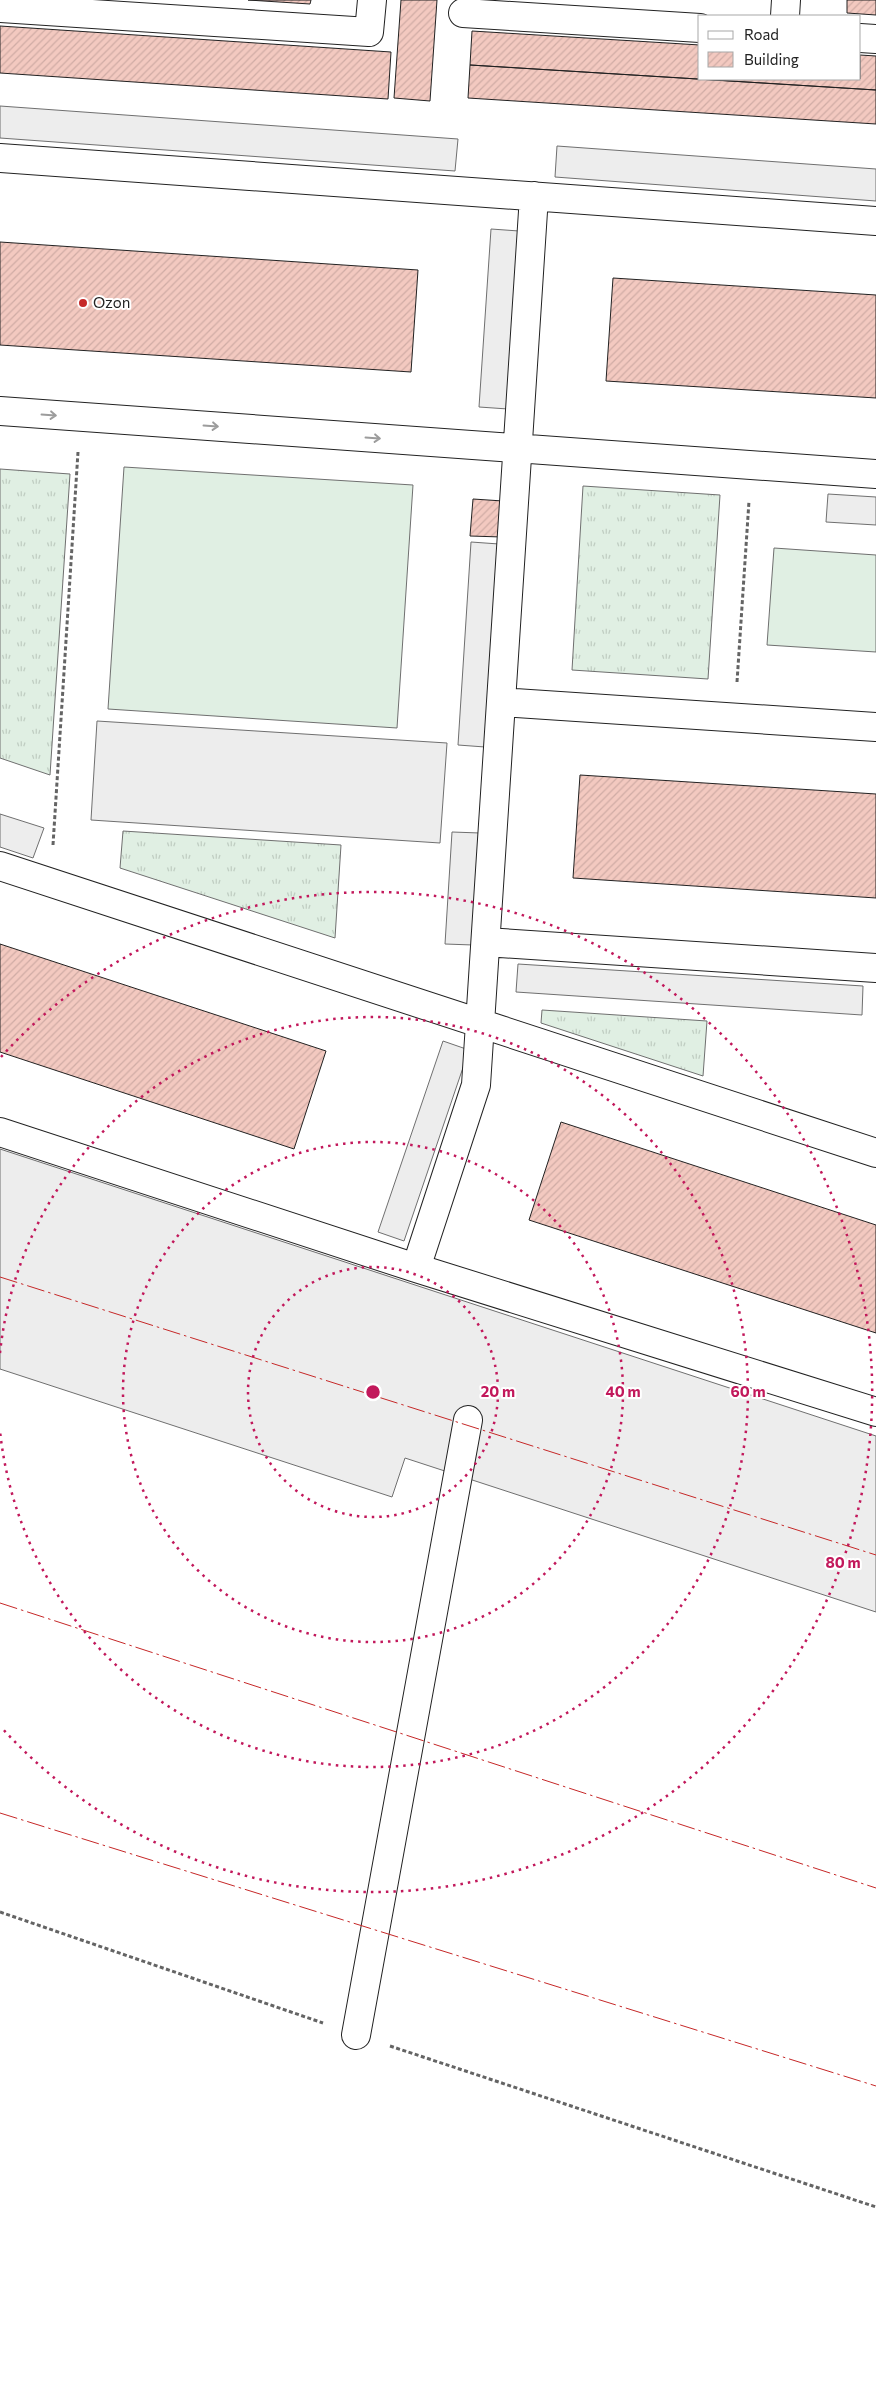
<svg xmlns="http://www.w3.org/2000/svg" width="876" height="2407" font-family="Commissioner,sans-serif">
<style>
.grass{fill:url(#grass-tufts);stroke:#6f6f6f}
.pitch{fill:#e0efe3;stroke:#6f6f6f}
.parking{fill:#ededed;stroke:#6f6f6f}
.building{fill:url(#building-hatch);stroke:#222}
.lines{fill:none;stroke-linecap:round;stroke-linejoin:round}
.minor-casing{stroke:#222;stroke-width:30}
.path{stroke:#646464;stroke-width:3;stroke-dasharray:4 2.5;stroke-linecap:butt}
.minor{stroke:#fff;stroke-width:28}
.power{stroke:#c62828;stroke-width:1;stroke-dasharray:18 4 2.5 4;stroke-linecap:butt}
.oneway{stroke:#9c9c9c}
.ring{fill:none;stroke:#c2185b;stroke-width:2.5;stroke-dasharray:2.5 5}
.poi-dot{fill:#c62828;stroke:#fff;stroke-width:2}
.labels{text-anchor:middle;stroke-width:4;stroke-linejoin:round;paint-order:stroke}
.poi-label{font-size:15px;fill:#222;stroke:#fff;text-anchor:start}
.centre{fill:#c2185b;stroke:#fff;stroke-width:2.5}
.ring-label{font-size:15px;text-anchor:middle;font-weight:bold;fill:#c2185b;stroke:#fff;stroke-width:4;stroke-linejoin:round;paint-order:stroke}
</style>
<defs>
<pattern id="grass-tufts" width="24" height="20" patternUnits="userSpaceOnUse" patternTransform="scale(1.25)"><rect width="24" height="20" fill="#e0efe3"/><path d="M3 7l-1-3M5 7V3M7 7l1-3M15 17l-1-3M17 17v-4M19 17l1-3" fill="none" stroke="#c0cdc2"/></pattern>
<pattern id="building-hatch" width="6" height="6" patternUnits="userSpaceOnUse" patternTransform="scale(1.25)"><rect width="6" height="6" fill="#f3c9c0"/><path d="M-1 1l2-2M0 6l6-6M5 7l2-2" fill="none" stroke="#d0aca5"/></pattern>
</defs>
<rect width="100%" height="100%" fill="#fff"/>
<path class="grass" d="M 0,469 L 70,474 L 50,775 L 0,758 Z
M 583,486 L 720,495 L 708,679 L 572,670 Z
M 123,831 L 341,845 L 335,938 L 120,868 Z
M 542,1010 L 707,1021 L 703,1076 L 541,1023 Z"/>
<path class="pitch" d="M 124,467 L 413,485 L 397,728 L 108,709 Z
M 774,548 L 876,555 L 876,652 L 767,645 Z"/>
<path class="parking" d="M 0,106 L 458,139 L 455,171 L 0,138 Z
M 557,146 L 876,169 L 876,201 L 555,177 Z
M 491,229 L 519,231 L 508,409 L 479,407 Z
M 828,494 L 876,497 L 876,525 L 826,522 Z
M 471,542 L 499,544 L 485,747 L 458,745 Z
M 97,721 L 447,743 L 440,843 L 91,820 Z
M 0,814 L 44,828 L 33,858 L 0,847 Z
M 452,832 L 480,833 L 473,945 L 445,944 Z
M 518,964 L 863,986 L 862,1015 L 516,992 Z
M 443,1041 L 469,1050 L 404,1241 L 378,1232 Z
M 0,1149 L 876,1436 L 876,1612 L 405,1458 L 392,1497 L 0,1369 Z"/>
<path class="building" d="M 248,0 L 311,0 L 310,4 Z
M 401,0 L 437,0 L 430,101 L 394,98 Z
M 847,0 L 876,0 L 876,15 L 847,13 Z
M 0,26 L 391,52 L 388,99 L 0,73 Z
M 472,31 L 700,45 L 700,79 L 860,79 L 860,55 L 876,56 L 876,90 L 470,65 Z
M 470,65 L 876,90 L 876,124 L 468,98 Z
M 0,242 L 418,270 L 411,372 L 0,345 Z
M 613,278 L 876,295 L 876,398 L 606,381 Z
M 473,499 L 503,501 L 502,537 L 470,536 Z
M 580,775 L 876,794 L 876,898 L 573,878 Z
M 0,944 L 326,1051 L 294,1149 L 0,1052 Z
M 561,1122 L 876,1225 L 876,1333 L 529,1220 Z"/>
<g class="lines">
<g class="minor-casing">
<path id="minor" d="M 0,8 L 369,32 L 372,0
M 463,13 L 700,28
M 785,16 L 786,0
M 860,38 L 876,39
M 0,158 L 876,221
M 0,411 L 876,474
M 501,702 L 876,727
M 0,866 L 876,1153
M 486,942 L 876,968
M 0,1132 L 416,1268 L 876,1412
M 416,1268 L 476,1085 L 534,196
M 356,2035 L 468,1420"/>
</g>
<path class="path" d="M 737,682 L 749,501
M 53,845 L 78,452
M 0,1912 L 323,2023
M 390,2046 L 876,2207"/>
<use href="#minor" class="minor"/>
<path class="power" d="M 0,1277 L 876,1555
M 0,1603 L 876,1888
M 0,1813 L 876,2086"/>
</g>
<defs><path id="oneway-shaft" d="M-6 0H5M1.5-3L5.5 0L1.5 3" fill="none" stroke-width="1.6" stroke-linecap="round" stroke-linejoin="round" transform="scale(1.25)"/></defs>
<g class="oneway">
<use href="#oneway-shaft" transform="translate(49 415) rotate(4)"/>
<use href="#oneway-shaft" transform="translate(211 426) rotate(4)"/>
<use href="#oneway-shaft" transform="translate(373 438) rotate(4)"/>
</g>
<g class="ring">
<circle cx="373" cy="1392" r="125"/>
<circle cx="373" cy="1392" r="250"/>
<path d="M0 1353A375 375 0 1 1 0 1431"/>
<path d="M1 1057A500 500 0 1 1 1 1727"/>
</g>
<circle class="poi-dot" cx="83" cy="303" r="5"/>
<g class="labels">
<g class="poi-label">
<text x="93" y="308">Ozon</text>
</g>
</g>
<circle cx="373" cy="1392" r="8" class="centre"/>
<g class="ring-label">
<text x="498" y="1397">20 m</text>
<text x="623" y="1397">40 m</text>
<text x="748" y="1397">60 m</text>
<text x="843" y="1568">80 m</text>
</g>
<rect x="698" y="15" width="162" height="65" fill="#ffffff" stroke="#a7a7a7"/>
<rect x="708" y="31" width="25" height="8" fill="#ffffff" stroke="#a7a7a7"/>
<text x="744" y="40" font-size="15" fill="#222222">Road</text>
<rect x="708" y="52" width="25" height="15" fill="url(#building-hatch)" stroke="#a7a7a7"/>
<text x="744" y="65" font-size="15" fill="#222222">Building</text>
</svg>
